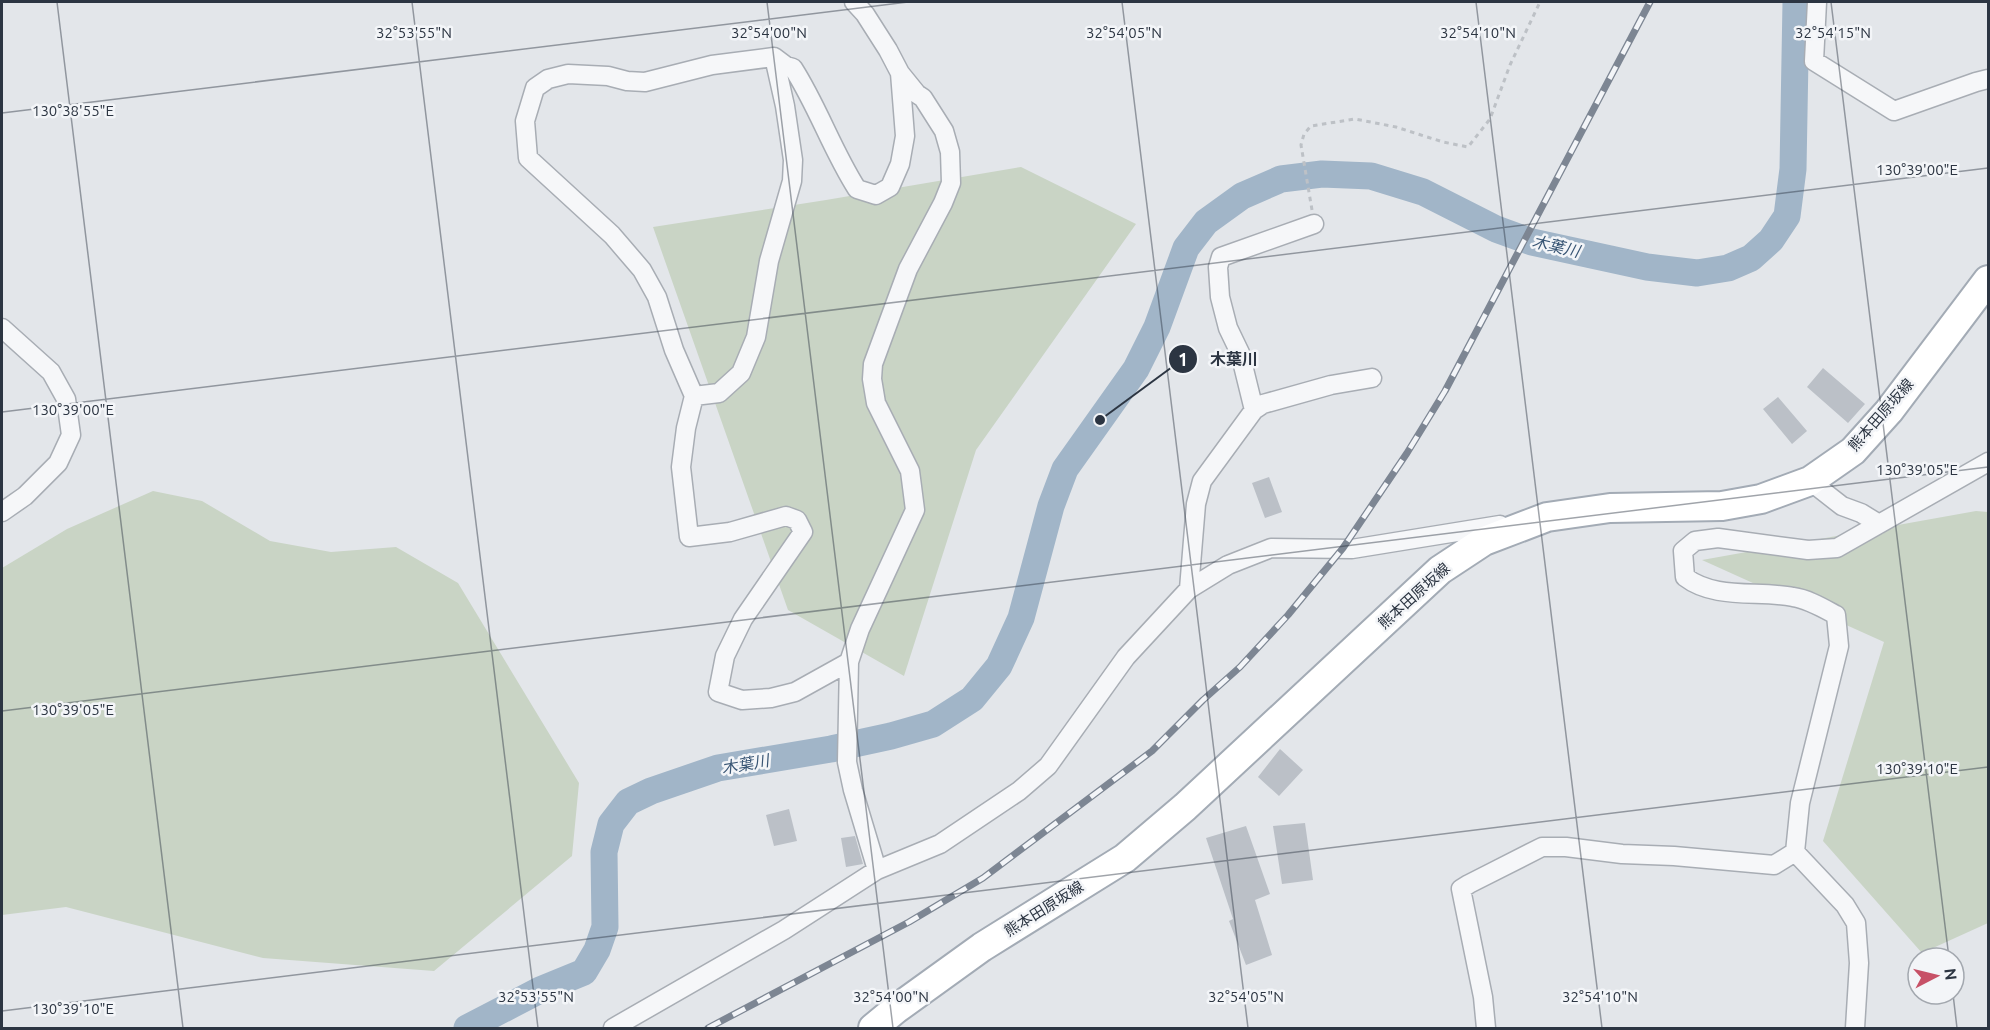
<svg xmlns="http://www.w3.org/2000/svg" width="1990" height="1030" font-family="Ubuntu,'Noto Sans JP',sans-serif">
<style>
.green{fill:#c9d4c5}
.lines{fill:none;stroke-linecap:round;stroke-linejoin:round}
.river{stroke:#a1b5c8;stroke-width:27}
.building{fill:#bbc0c7}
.street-casing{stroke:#a8adb4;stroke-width:21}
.primary-casing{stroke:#a3abb5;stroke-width:32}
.path{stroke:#bdc1c6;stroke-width:3;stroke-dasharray:4.5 4.5;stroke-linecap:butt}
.street{stroke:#f6f7f9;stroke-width:18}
.primary{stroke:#fff;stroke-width:28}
.rail-casing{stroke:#7d8693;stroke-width:7}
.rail{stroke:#f3f5f8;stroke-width:4.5;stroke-dasharray:14;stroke-linecap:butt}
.ticks{fill:none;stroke:#2c3542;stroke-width:1.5;stroke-opacity:0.45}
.labels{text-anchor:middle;stroke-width:5;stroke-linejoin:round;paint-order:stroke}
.street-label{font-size:15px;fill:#2c3542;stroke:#f3f5f8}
.water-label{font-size:16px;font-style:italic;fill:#385574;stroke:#f3f5f8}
.ticks-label{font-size:15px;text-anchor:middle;fill:#2c3542;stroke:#f3f5f8;stroke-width:5;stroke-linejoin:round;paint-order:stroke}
.leader{fill:none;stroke:#2c3542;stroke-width:2}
.callout-dot{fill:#2c3542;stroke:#f3f5f8;stroke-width:2}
.mark-label{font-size:18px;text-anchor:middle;font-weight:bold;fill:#fff}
.callout-label{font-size:16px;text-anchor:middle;font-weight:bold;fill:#2c3542;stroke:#f3f5f8;stroke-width:5;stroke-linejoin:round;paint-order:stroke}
</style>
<rect width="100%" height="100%" fill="#e3e6ea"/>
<path class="green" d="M 1021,167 L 1136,224 L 976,450 L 904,676 L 788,610 L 653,227 L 826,200 Z
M 153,491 L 202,501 L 270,541 L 331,552 L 396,547 L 458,583 L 579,783 L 572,856 L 434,971 L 263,958 L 66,907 L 2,915 L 2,568 L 67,529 Z
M 1976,511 L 1988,512 L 1988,923 L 1922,953 L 1823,841 L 1884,642 L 1702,560 Z"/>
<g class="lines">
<path class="river" d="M 467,1028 L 540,990 L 584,972 L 597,950 L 605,927 L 604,852 L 611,824 L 628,802 L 651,791 L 718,768 L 831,749 L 891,736 L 933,724 L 972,699 L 999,666 L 1021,618 L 1051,506 L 1065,469 L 1136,369 L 1157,327 L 1186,248 L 1206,222 L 1242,196 L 1281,179 L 1322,174 L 1371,176 L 1423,192 L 1496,229 L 1532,242 L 1647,267 L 1697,273 L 1728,268 L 1751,258 L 1771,240 L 1787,216 L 1793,169 L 1796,2"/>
</g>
<path class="building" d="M 1823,368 L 1865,404 L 1848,423 L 1807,387 Z
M 1778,397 L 1807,431 L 1792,444 L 1763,409 Z
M 1269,477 L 1282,512 L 1265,518 L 1252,483 Z
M 1280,749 L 1303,770 L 1279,796 L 1258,777 Z
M 789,809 L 797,841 L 774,846 L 766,815 Z
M 1305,823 L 1313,880 L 1282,884 L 1273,826 Z
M 1246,826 L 1270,894 L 1255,900 L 1272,955 L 1246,965 L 1229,921 L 1233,919 L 1206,838 Z
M 855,836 L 863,864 L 846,867 L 841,838 Z"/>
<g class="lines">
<g class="street-casing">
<path id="street" d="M 854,2 L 865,14 L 888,50 L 900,73 L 917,94 L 923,98 L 944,131 L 950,152 L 951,183 L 943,203 L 908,269 L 873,364 L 872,379 L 876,403 L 910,471 L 915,510 L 860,629 L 849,662 L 847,762 L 853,790 L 877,870
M 1817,2 L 1814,61 L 1894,111 L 1976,82 L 1988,79
M 2,328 L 51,372 L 66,399 L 71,435 L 58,463 L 25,496 L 2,512
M 694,396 L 719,393 L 741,373 L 756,337 L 769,261 L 792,181 L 793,160 L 785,106 L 774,57
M 1254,410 L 1240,353 L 1228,328 L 1220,297 L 1218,267 L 1221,257 L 1314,224
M 1810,481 L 1842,506 L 1861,513 L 1879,524
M 1189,589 L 1196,504 L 1202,481 L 1254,410 L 1263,404 L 1331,385 L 1372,378
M 849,662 L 795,692 L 771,698 L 742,700 L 718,692 L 725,656 L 743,619 L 803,532 L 797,520 L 786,516 L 730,532 L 689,537 L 681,467 L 686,428 L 694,396 L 674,350 L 657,297 L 642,270 L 612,235 L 528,158 L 525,121 L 535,88 L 548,79 L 568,74 L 608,76 L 627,81 L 645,82 L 712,65 L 774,57 L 786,66 L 793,68 C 818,107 832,150 857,189 L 876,195 L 890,187 L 900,164 L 905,136 L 900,73
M 1795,852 L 1800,803 L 1839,646 L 1836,615 C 1823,608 1808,599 1793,597 C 1758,590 1715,600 1685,577 L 1683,551 L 1695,541 L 1718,538 L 1808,550 L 1837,548 L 1988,462
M 1795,852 L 1845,905 L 1856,923 L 1859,963 L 1855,1028
M 613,1028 L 784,930 L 877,870 L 940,844 L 1019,791 L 1048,766 L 1126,657 L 1189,589 L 1228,565 L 1271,548 L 1352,549 L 1500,525
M 1486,1028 L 1483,997 L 1461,889 L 1469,884 L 1542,847 L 1566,847 L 1622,854 L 1674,856 L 1774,865 L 1795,852"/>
</g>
<g class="primary-casing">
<path id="primary" d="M 873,1028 L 896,1009 L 982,947 L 1125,858 L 1185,807 L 1440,570 L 1484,541 L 1547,517 L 1610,508 L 1722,506 L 1761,499 L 1810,481 L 1853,451 L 1889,411 L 1988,280"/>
</g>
<path class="path" d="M 1312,210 L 1301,145 L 1304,134 L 1311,126 L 1355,119 L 1396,127 L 1443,142 L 1468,147 L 1490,119 L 1510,65 L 1540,2"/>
<use href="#street" class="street"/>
<use href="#primary" class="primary"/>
<g class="rail-casing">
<path id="rail" d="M 708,1028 L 909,922 L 983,878 L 1152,751 L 1203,700 L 1240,667 L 1288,615 L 1343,548 L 1407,453 L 1445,391 L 1650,2"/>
</g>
<use href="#rail" class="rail"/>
</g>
<path class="ticks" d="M 57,2 L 183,1028M 412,2 L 538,1028M 767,2 L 893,1028M 1122,2 L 1248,1028M 1476,2 L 1602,1028M 1831,2 L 1949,958M 2,113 L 908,2M 2,412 L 1988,168M 2,711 L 1988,467M 1953,994 L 1957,1028M 2,1011 L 1988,767"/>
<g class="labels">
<g class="street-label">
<text transform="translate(1881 415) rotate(-49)" y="5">熊本田原坂線</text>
<text transform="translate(1414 596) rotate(-42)" y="5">熊本田原坂線</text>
<text transform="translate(1044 909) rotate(-32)" y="5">熊本田原坂線</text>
</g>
<g class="water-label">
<text transform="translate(1556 246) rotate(13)" y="6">木葉川</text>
<text transform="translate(745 764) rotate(-10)" y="6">木葉川</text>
</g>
</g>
<g class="ticks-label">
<text x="414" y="38">32°53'55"N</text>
<text x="769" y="38">32°54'00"N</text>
<text x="1124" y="38">32°54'05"N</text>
<text x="1478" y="38">32°54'10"N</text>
<text x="1833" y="38">32°54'15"N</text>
<text x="73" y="116">130°38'55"E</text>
<text x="1917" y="175">130°39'00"E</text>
<text x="73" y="415">130°39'00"E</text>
<text x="1917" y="475">130°39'05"E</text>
<text x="73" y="715">130°39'05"E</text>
<text x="1917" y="774">130°39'10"E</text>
<text x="536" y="1002">32°53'55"N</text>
<text x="891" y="1002">32°54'00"N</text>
<text x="1246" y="1002">32°54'05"N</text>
<text x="1600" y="1002">32°54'10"N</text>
<text x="73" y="1014">130°39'10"E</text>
</g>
<path class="leader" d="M1100 420L1183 359"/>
<g class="callout-dot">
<circle cx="1100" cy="420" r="6"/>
<circle cx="1183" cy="359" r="15"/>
</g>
<g class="mark-label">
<text x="1183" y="366">1</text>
</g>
<g class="callout-label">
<text x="1234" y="365">木葉川</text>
</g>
<rect width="1990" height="1030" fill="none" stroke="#2c3542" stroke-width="6"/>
<g transform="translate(1936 976) rotate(83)"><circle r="28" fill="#f3f5f8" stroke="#a3a8af" stroke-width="1.5"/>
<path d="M0-4.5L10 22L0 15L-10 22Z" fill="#c75167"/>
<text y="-9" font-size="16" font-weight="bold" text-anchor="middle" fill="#2c3542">N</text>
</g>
</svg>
